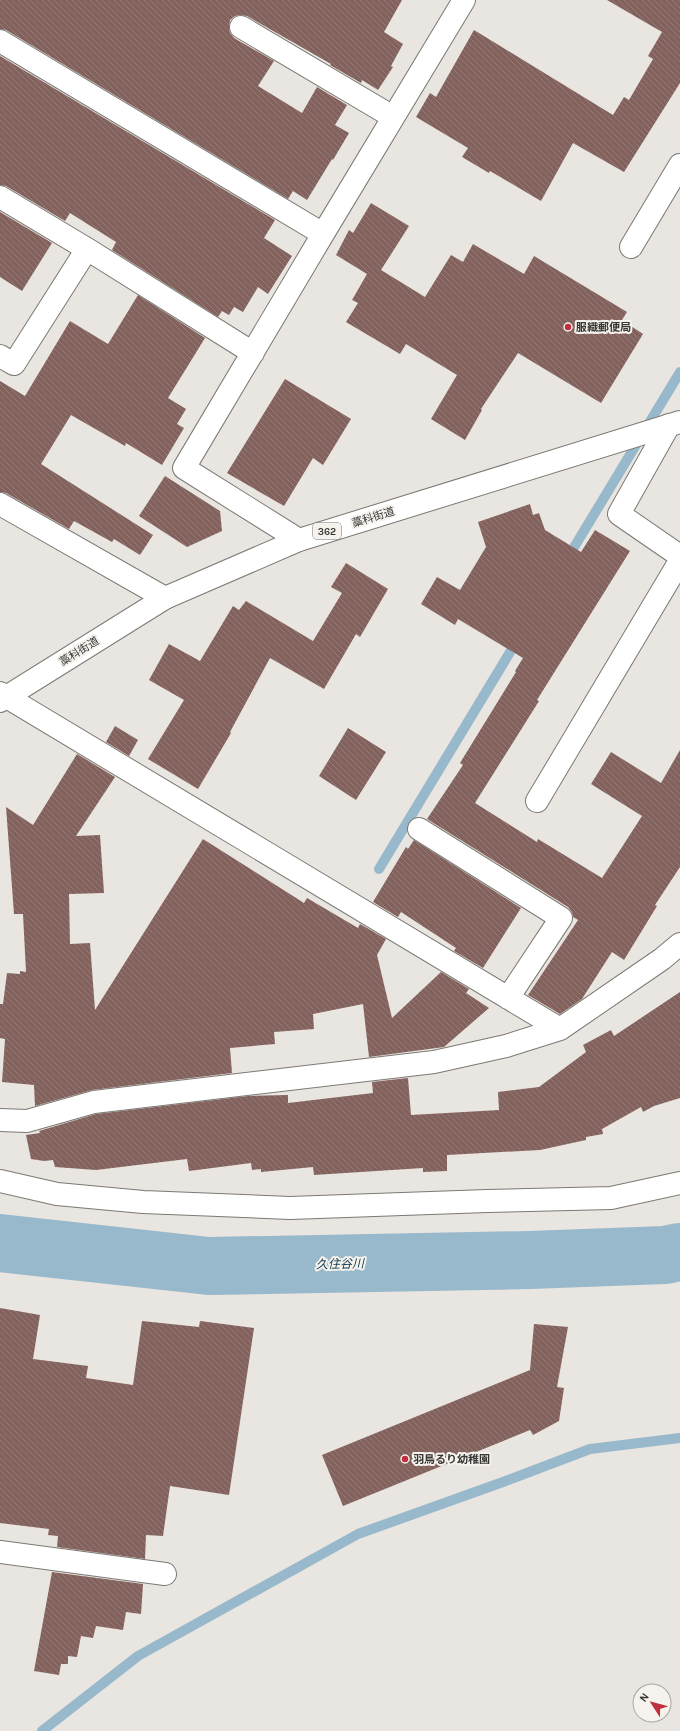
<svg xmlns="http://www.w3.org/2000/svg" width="680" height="1731" font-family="Karla,'Noto Sans JP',sans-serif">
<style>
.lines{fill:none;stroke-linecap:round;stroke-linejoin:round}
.stream{stroke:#98b8cc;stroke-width:10}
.river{stroke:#98b8cc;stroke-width:58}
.building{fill:url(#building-back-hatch)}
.minor-casing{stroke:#7c7974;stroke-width:24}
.highway-casing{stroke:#7c7974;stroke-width:24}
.minor{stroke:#fff;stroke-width:22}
.highway{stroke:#fff;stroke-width:22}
.poi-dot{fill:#bf2f3d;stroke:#f6f2ed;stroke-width:1.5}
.labels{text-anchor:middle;stroke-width:4;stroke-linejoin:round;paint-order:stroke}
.shield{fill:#f6f2ed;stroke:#716f6c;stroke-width:1}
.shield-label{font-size:10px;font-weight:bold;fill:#383735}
.poi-label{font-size:11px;font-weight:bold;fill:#383735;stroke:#f6f2ed;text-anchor:start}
.street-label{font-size:11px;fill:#383735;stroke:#f6f2ed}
.water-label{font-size:12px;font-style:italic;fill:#103a50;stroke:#f6f2ed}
</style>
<defs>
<pattern id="building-back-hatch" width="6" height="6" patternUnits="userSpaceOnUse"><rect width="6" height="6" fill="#83625d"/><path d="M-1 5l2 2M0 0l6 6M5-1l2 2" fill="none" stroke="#937a76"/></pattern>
</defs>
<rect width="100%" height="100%" fill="#e9e5e0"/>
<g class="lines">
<path class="stream" d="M 567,559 L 680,372
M 379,869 L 518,639
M 42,1731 L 138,1656 L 358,1534 L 503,1482 L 590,1449 L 680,1438"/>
<path class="river" d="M 0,1243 L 209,1266 L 530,1260 L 665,1255 L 680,1252"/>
</g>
<path class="building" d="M 0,0 L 402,0 L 384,32 L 403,44 L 391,66 L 393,67 L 378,90 L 362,80 L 361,83 L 330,65 L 331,64 L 247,16 L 241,15 L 235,16 L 230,20 L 229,27 L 230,33 L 234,38 L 274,61 L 258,86 L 302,113 L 317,87 L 347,105 L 335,125 L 349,133 L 333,160 L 332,159 L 307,200 L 293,191 L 288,199 L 6,30 L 0,29 Z
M 607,0 L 680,0 L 680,83 L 624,172 L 573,143 L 541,201 L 490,171 L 489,173 L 462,157 L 468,148 L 416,117 L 430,93 L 436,97 L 474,30 L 613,115 L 624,97 L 629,100 L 653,59 L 648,56 L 662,32 Z
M 0,56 L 275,220 L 264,238 L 292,256 L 268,294 L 258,287 L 243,312 L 234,307 L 229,315 L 222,311 L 218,317 L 112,250 L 116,242 L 70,213 L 65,221 L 6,186 L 0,185 Z
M 371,203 L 409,226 L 381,270 L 425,297 L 451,255 L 463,262 L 473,244 L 524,274 L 534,256 L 627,312 L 622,320 L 643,334 L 601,403 L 518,353 L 481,409 L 482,410 L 465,440 L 431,419 L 457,375 L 406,344 L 400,354 L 346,322 L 358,303 L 352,300 L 367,274 L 336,255 L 349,230 L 353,233 Z
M 0,212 L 52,243 L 22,291 L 0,277 Z
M 138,295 L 205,338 L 168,398 L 186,409 L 177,424 L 184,428 L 162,465 L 126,443 L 125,446 L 71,415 L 41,464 L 153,535 L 140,555 L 114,539 L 112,542 L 74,521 L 69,529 L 6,493 L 0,492 L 0,381 L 25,396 L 70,321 L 108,344 Z
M 285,379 L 351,419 L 323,465 L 313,458 L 284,506 L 227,473 Z
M 165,476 L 220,511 L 222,531 L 187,547 L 139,516 Z
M 530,504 L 533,515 L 539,513 L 545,530 L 581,552 L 595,530 L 630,551 L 537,700 L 539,701 L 475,803 L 537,842 L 538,839 L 602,878 L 642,816 L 591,784 L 611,752 L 661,783 L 680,750 L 680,867 L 655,905 L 657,906 L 624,960 L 612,952 L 582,999 L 560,1014 L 528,995 L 578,920 L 573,917 L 572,912 L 568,907 L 427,819 L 463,765 L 460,763 L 516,672 L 515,671 L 523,658 L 458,619 L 455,625 L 421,604 L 437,577 L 460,590 L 486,547 L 478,522 Z
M 346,563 L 388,589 L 360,637 L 356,634 L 324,689 L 270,658 L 230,732 L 231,733 L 198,789 L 148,759 L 184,700 L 149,680 L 169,644 L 200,661 L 233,606 L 239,610 L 246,601 L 313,641 L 342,593 L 331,587 Z
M 115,726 L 138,740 L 129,756 L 106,742 Z
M 348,728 L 386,752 L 356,800 L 319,776 Z
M 77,754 L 115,777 L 76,836 L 100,835 L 104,893 L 69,894 L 70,944 L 90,943 L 95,1010 L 203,839 L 304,903 L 307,898 L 358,928 L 360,924 L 386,939 L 377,955 L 392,1018 L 441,972 L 469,989 L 466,993 L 489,1008 L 444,1047 L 369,1057 L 363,1004 L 313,1014 L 314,1029 L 274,1032 L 275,1044 L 230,1048 L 232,1073 L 92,1090 L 35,1106 L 34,1085 L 2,1082 L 5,1039 L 0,1038 L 0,1004 L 3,1004 L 7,973 L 20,974 L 20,971 L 26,972 L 23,914 L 14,914 L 6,807 L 33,825 Z
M 414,840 L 521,908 L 483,968 L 454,951 L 456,948 L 401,912 L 398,917 L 373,902 L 406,847 L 408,849 Z
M 680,992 L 680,1098 L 654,1106 L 643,1112 L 641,1107 L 602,1129 L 603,1134 L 586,1137 L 586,1140 L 540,1150 L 447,1155 L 447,1171 L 423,1172 L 423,1168 L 314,1175 L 313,1167 L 261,1172 L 261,1169 L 252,1170 L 251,1163 L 189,1171 L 187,1159 L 96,1170 L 55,1167 L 53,1160 L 44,1161 L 31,1159 L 26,1135 L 40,1133 L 39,1131 L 96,1114 L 248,1096 L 288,1095 L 288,1103 L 373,1093 L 372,1082 L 408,1078 L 411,1115 L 499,1110 L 498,1092 L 539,1087 L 586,1052 L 583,1045 L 611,1030 L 614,1036 Z
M 0,1308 L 40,1315 L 33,1359 L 88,1366 L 86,1378 L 133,1385 L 142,1321 L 199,1327 L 200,1321 L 254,1328 L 229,1495 L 170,1486 L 163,1536 L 146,1535 L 145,1559 L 57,1547 L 58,1536 L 48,1535 L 49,1529 L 0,1523 Z
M 534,1324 L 568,1327 L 557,1387 L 564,1388 L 559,1421 L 533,1435 L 530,1430 L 343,1506 L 322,1455 L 530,1370 Z
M 52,1572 L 143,1584 L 141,1614 L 126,1612 L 123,1630 L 96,1626 L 93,1638 L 81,1636 L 77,1657 L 68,1656 L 68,1664 L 61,1664 L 59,1675 L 34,1671 Z"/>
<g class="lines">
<g class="minor-casing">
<path id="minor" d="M 241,27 L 393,117
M 0,41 L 323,234
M 0,197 L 87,249 L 253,353
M 631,247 L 680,165
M 0,356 L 14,364 L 87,249
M 669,425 L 619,514 L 680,556
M 0,504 L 165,598
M 299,540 L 184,468 L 323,234 L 464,0
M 0,693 L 560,1029
M 537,801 L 680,561
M 419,829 L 561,918 L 508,998
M 0,1120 L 27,1121 L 94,1102 L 434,1062 L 506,1046 L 560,1029 L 662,959 L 680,944
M 0,1181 L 57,1194 L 143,1202 L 290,1208 L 487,1201 L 611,1198 L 680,1183
M 0,1552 L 165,1574"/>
</g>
<g class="highway-casing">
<path id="highway" d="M 0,701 L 165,598 L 299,540 L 680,422"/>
</g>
<use href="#minor" class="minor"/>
<use href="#highway" class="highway"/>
</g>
<g class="poi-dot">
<circle cx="568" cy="327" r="4"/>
<circle cx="405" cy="1459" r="4"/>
</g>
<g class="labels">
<rect class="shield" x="313" y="523" width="28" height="16" rx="3"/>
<g class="shield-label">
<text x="327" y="535">362</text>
</g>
<g class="poi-label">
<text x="576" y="331">服織郵便局</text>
<text x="413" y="1463">羽鳥るり幼稚園</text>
</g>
<g class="street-label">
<text transform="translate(373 517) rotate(-17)" y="4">藁科街道</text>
<text transform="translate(79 651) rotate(-32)" y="4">藁科街道</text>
</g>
<g class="water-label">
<text transform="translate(340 1264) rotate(-1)" y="4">久住谷川</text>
</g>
</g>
<g transform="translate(652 1703) rotate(306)"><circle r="19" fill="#f6f2ed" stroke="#aaa7a3"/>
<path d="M0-3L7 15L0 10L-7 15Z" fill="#bf2f3d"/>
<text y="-6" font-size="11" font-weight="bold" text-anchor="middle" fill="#383735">N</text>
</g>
</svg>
